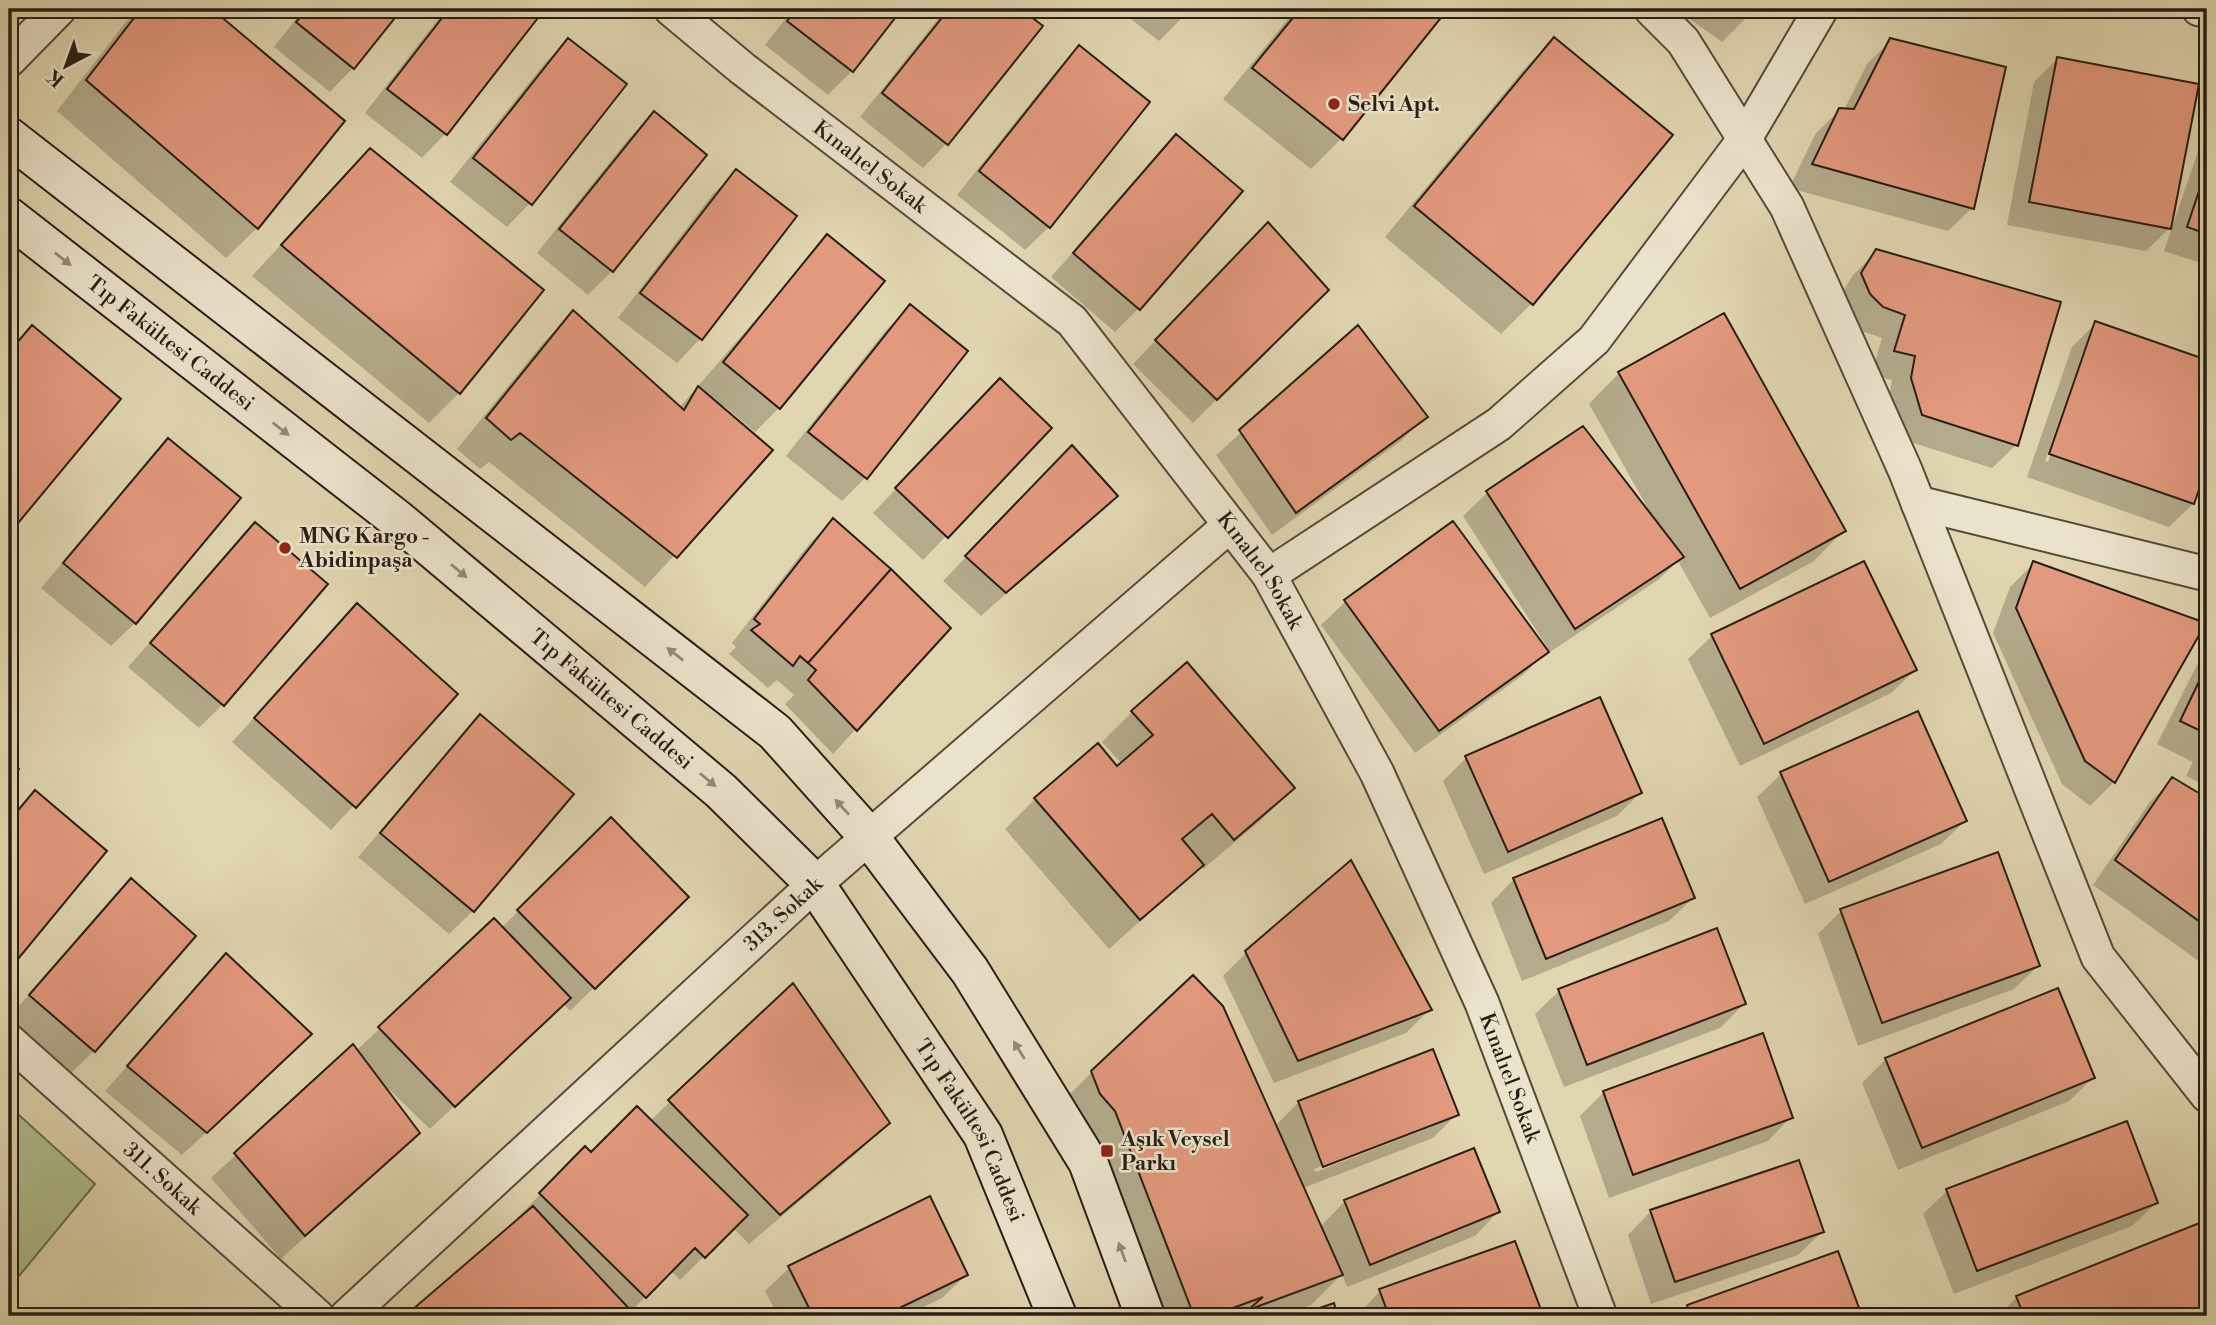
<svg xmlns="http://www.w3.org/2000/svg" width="2216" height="1325" font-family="'Libre Bodoni',serif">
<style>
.green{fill:#aebe8e;stroke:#6a6e51;stroke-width:2}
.shadow{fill:#0003;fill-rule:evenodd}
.building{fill:#e2997d;stroke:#261e14;stroke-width:2}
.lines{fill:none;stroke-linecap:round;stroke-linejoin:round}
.minor-casing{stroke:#544c3b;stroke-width:37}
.secondary-casing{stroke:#261e14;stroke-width:42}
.minor{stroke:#ebe4cc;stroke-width:33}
.secondary{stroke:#ebe4cc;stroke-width:38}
.oneway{fill:#928b79}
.poi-dot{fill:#8f2418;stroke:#ebe4cc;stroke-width:2.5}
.labels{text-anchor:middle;stroke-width:5;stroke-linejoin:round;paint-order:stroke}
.poi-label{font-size:21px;font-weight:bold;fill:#261e14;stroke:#ebe4cc;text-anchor:start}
.street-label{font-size:21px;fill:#261e14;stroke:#ebe4cc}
</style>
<rect width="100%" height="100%" fill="#e0d6b0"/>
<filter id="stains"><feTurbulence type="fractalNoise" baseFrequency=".00286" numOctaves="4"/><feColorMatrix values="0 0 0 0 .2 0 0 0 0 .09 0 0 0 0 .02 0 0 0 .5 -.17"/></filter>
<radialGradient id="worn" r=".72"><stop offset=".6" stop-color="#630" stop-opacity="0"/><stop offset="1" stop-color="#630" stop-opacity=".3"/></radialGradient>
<path class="green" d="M 9,1106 L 95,1184 L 9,1288 Z"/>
<path class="shadow" d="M 136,9 L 209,9 L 343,121 L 257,228 L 226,258 L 57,111 Z
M 239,9 L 255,9 L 248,16 Z
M 304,9 L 400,9 L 353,68 L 330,92 L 274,47 Z
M 446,9 L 531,9 L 538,14 L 445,134 L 422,158 L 365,113 Z
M 723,9 L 749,9 L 738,20 Z
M 793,9 L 900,9 L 852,71 L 828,95 L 765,45 Z
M 946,9 L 1018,9 L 1040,27 L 946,144 L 923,168 L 860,117 Z
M 1118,9 L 1191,9 L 1159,41 Z
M 1296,9 L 1445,9 L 1341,139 L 1311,169 L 1223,99 Z
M 1676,9 L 1755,9 L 1722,42 Z
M 1554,39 L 1671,135 L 1531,304 L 1501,334 L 1385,237 L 1524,69 Z
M 568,40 L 530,203 L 507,227 L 450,182 L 545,63 Z
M 1891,40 L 1972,208 L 1948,231 L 1789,188 L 1816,133 L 1840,110 L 1844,110 L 1867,64 Z
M 1080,48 L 1049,227 L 1025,250 L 957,195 L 1056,71 Z
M 2057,59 L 2171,227 L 2146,251 L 2007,225 L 2034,82 Z
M 654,113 L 705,155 L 612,271 L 588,295 L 537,253 L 630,137 Z
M 2207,125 L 2207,265 L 2164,251 Z
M 1176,136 L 1139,308 L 1115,332 L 1051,277 Z
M 736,172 L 794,216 L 700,339 L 677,363 L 618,318 L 712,195 Z
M 340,181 L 459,393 L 429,423 L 252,276 Z
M 827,237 L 882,281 L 779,408 L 755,432 L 724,406 L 721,408 L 771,450 L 645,587 L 489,462 L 480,469 L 457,449 L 543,343 L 573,313 L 679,408 Z
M 1244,248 L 1327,290 L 1193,423 L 1133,364 Z
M 1877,251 L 2016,445 L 1992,468 L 1898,438 L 1888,403 L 1892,380 L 1871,375 L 1882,338 L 1859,330 L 1839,298 L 1853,275 Z
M 9,306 L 14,310 L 9,316 Z
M 910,307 L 866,477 L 842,501 L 786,456 L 886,330 Z
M 2096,323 L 2207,362 L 2207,461 L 2193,504 L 2169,527 L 2027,477 L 2072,347 ZM 2084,349 L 2088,349 L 2048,462 L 2045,461 Z
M 32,327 L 118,400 L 9,531 L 9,350 Z
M 1358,328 L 1425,416 L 1402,440 L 1272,535 L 1216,455 Z
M 1619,373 L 1844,530 L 1814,561 L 1710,618 L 1678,561 L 1658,580 L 1550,652 L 1463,516 L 1487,493 L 1583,428 L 1650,512 L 1589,404 Z
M 977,404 L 1050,428 L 923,560 L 873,513 Z
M 168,440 L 135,623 L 111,646 L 41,588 L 145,464 Z
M 1049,471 L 1116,496 L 981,616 L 943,581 Z
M 833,520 L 949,628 L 833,754 L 785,704 L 794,695 L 777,680 L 768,688 L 729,654 L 736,647 L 732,643 L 809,544 Z
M 1452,523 L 1546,652 L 1523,675 L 1415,753 L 1321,625 L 1345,602 Z
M 255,524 L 223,704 L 199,728 L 128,667 Z
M 1863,563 L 1915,670 L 1891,693 L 1740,766 L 1688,659 L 1712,636 Z
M 2034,563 L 2204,624 L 2114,782 L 2090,806 L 2062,784 L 1993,633 L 2010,587 Z
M 357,605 L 456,694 L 331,830 L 232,742 Z
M 2207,651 L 2207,786 L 2186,776 L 2193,762 L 2157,744 L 2201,657 Z
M 1132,712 L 1293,788 L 1262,819 L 1203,869 L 1201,866 L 1109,949 L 1005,829 L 1035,799 L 1122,764 L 1102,742 Z
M 480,717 L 473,911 L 449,934 L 358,857 Z
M 1466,758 L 1640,793 L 1617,816 L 1484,874 L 1443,781 Z
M 1781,774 L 1965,821 L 1941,844 L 1805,904 L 1757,797 Z
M 2173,779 L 2207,800 L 2207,954 L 2200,962 L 2093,885 L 2149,803 Z
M 35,792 L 105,851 L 9,967 L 9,819 Z
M 611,820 L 686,897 L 570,1011 L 563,1003 L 430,1129 L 372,1073 L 394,1156 L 281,1259 L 211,1178 L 353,1046 L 356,1051 L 494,920 L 501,928 Z
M 1514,879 L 1693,898 L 1669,921 L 1522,981 L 1491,903 Z
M 131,880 L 94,1051 L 70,1074 L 9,1021 L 9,1017 Z
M 1841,911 L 2038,966 L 2014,989 L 1858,1046 L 1818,934 Z
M 1246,953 L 1430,1009 L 1406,1033 L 1274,1083 L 1223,976 Z
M 226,955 L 286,1058 L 182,1155 L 105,1091 Z
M 792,985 L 888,1123 L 857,1153 L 749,1244 L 733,1228 L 680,1280 L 671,1271 L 630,1312 L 633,1316 L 407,1316 L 519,1220 L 517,1218 L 585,1149 L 591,1155 L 650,1121 Z
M 1559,991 L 1744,1004 L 1720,1028 L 1564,1087 L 1535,1014 Z
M 2207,1052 L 2207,1074 L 2196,1066 Z
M 1886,1059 L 2093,1078 L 2069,1101 L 1898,1170 L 1862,1083 Z
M 1092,1072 L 1275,1126 L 1299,1102 L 1457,1114 L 1433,1138 L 1303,1188 L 1320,1227 L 1345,1201 L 1498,1212 L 1475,1236 L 1347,1287 L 1342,1274 L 1311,1305 L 1280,1316 L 1152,1316 L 1061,1103 ZM 1431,1124 L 1431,1127 L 1316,1172 L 1314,1169 Z
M 1604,1092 L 1791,1117 L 1768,1141 L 1609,1198 L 1580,1116 Z
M 2126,1123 L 2156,1203 L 2132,1226 L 1954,1294 L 1923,1214 L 1947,1191 Z
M 1651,1211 L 1822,1232 L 1798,1255 L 1651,1304 L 1628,1235 Z
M 2207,1221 L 2207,1316 L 1998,1316 L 2017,1297 Z
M 1837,1253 L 1860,1316 L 1678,1316 L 1688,1307 Z
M 789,1268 L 966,1275 L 942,1298 L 905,1316 L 778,1316 L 765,1291 Z
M 1380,1291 L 1541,1314 L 1357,1316 Z"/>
<path class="building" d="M 141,9 L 212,9 L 345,121 L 258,229 L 86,80 Z
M 307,9 L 402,9 L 354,69 L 296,22 Z
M 449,9 L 534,9 L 541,14 L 447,135 L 387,89 Z
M 797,9 L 902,9 L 853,72 L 787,21 Z
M 949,9 L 1021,9 L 1043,26 L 948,145 L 882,93 Z
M 1300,9 L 1448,9 L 1343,140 L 1252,68 Z
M 1554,37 L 1673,135 L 1533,305 L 1414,206 Z
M 568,38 L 627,84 L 532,205 L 473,158 Z
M 1890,38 L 2006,67 L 1974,209 L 1812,164 L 1839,108 L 1854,109 Z
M 1079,45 L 1150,102 L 1050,228 L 979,171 Z
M 2057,57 L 2199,84 L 2171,229 L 2029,202 Z
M 654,111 L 707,155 L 613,272 L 559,229 Z
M 1176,134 L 1243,191 L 1140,310 L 1073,253 Z
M 370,148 L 544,290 L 460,394 L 281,245 Z
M 2207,167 L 2207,234 L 2187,227 Z
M 736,169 L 797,216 L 702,340 L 640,293 Z
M 1268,222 L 1329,290 L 1217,400 L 1155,340 Z
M 827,234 L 885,281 L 780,409 L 723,362 Z
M 1876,249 L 2061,302 L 2018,446 L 1922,415 L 1911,378 L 1915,356 L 1894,351 L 1905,315 L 1883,307 L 1870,294 L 1861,273 Z
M 910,304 L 968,351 L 867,479 L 808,432 Z
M 573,310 L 684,410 L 698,386 L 773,450 L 677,558 L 520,433 L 511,440 L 486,418 Z
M 1724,313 L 1846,531 L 1740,589 L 1618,372 Z
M 2095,321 L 2207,360 L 2207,467 L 2194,504 L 2049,454 Z
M 32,325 L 121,399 L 9,534 L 9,352 Z
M 1358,325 L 1428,417 L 1296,513 L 1239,430 Z
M 1000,378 L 1052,428 L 948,538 L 895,488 Z
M 1583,426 L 1684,557 L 1575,629 L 1486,491 Z
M 168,438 L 241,498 L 136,624 L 63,563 Z
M 1072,445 L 1118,496 L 1006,593 L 965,556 Z
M 833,518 L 891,569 L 808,663 L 800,656 L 793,666 L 751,630 L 760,624 L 754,619 Z
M 1453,521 L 1549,652 L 1439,731 L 1344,600 Z
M 255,522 L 328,584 L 224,706 L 150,643 Z
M 1864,561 L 1917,670 L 1764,744 L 1711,634 Z
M 2033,561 L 2206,623 L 2115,783 L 2085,761 L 2016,608 Z
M 891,569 L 951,628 L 857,731 L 808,680 L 816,670 L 808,663 Z
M 357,603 L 458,694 L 356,808 L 254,718 Z
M 1187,662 L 1295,788 L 1234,840 L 1212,814 L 1182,839 L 1204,865 L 1140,920 L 1034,798 L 1098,743 L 1117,766 L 1153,735 L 1131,711 Z
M 2207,665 L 2207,734 L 2180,721 Z
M 1600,697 L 1642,793 L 1508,852 L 1465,756 Z
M 1918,711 L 1967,821 L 1829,882 L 1780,772 Z
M 480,714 L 574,794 L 474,912 L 380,833 Z
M 9,760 L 19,769 L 9,781 Z
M 2172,777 L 2207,798 L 2207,927 L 2115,860 Z
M 35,790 L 107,851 L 9,970 L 9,821 Z
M 611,817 L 689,897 L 595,989 L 517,910 Z
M 1662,818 L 1695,898 L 1546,959 L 1513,878 Z
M 1998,852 L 2040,966 L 1882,1023 L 1840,909 Z
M 1351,860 L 1432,1010 L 1298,1061 L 1245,951 Z
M 131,878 L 196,936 L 95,1052 L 29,995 Z
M 494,918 L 571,998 L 455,1107 L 378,1027 Z
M 1717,928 L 1746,1004 L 1587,1065 L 1558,989 Z
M 226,953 L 312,1034 L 207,1133 L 127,1066 Z
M 1193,975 L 1223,1006 L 1343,1275 L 1248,1310 L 1263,1297 L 1211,1316 L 1194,1316 L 1115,1111 L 1100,1094 L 1091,1071 Z
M 793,983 L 890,1123 L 780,1215 L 668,1100 Z
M 2058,988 L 2095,1078 L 1922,1148 L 1885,1058 Z
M 1763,1033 L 1793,1118 L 1633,1175 L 1603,1091 Z
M 353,1044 L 420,1133 L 305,1236 L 234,1153 Z
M 1433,1049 L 1459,1115 L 1323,1167 L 1298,1101 Z
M 637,1106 L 748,1215 L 705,1258 L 695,1248 L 646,1298 L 539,1193 L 585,1146 L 591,1152 Z
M 2127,1121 L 2158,1203 L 1977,1271 L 1946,1189 Z
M 1474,1148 L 1500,1212 L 1370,1265 L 1344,1200 Z
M 1799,1160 L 1824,1232 L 1675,1282 L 1650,1210 Z
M 930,1196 L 968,1275 L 883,1316 L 813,1316 L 788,1266 Z
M 533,1206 L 636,1316 L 405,1316 Z
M 2207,1220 L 2207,1316 L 2024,1316 L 2016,1296 Z
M 1515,1241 L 1543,1315 L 1389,1316 L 1379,1289 Z
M 1838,1251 L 1862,1316 L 1691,1316 L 1687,1305 Z
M 1334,1303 L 1338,1316 L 1296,1316 Z"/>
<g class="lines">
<g class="minor-casing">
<g id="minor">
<path id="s1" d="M 671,9 L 743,69 L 1072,321 L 1269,575 L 1377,773 L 1482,1003 L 1600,1316"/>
<path d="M 1651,9 L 1683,41 L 1787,207 L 1905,470 L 2098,957 L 2207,1095"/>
<path d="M 2199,9 L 2207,10"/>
<path d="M 9,60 L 59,9"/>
<path d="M 1918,503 L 2207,574"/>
<path d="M 1269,575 L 1499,424 L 1594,340 L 1744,140 L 1821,9"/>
<path id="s2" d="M 9,1041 L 317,1316"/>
<path id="s3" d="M 347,1316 L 815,884 L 1230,525"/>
</g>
</g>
<g class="secondary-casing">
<g id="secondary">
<path d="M 9,137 L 775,732 L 869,837 L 970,971 L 1088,1162 L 1145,1316"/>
<path id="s4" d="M 9,217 L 398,520 L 721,791 L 815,884 L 983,1135 L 1057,1316"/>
</g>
</g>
<use href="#minor" class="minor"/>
<use href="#secondary" class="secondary"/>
</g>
<defs><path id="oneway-solid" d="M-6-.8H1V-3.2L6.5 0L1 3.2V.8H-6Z" transform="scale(1.75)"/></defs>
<g class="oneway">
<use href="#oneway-solid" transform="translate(63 259) rotate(38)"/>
<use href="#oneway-solid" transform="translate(281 429) rotate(38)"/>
<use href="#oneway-solid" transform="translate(459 571) rotate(40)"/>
<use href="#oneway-solid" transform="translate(675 654) rotate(-142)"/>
<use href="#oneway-solid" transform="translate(708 780) rotate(40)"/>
<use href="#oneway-solid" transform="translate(842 807) rotate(-132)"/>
<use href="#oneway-solid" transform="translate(1019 1050) rotate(-122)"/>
<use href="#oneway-solid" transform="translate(1122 1252) rotate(-110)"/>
</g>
<g class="poi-dot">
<circle cx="1334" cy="104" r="7"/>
<circle cx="285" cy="548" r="7"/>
<rect x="1100" y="1144" width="14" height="14" rx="3.5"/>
</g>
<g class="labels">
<g class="poi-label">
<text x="1348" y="111">Selvi Apt.</text>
<text x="299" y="543">MNG Kargo -<tspan x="299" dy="24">Abidinpaşa</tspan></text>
<text x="1121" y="1146">Aşık Veysel<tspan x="1121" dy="24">Parkı</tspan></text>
</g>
<g class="street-label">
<text dy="7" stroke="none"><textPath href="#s1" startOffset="254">Kınalıel Sokak</textPath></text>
<text dy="7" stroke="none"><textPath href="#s4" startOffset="205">Tıp Fakültesi Caddesi</textPath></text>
<text dy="7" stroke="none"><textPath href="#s1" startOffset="821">Kınalıel Sokak</textPath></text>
<text dy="7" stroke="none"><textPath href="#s4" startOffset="772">Tıp Fakültesi Caddesi</textPath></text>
<text dy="7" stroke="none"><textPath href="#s3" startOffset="593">313. Sokak</textPath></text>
<text dy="7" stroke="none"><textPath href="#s1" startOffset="1388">Kınalıel Sokak</textPath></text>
<text dy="7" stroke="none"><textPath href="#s4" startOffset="1339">Tıp Fakültesi Caddesi</textPath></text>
<text dy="7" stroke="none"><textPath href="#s2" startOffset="206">311. Sokak</textPath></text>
</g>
</g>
<rect width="2216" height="1325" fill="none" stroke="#e0d6b0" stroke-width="35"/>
<rect x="10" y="10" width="2195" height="1304" fill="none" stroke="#261e14" stroke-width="3.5"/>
<rect x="18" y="18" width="2181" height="1290" fill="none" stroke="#261e14" stroke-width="2"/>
<g transform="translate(66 66) rotate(221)" stroke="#ebe4cc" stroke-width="5" paint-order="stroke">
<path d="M0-5L12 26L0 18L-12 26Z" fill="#261e14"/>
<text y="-10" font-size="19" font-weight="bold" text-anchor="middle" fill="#261e14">K</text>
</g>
<rect width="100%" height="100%" filter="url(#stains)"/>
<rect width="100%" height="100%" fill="url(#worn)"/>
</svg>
